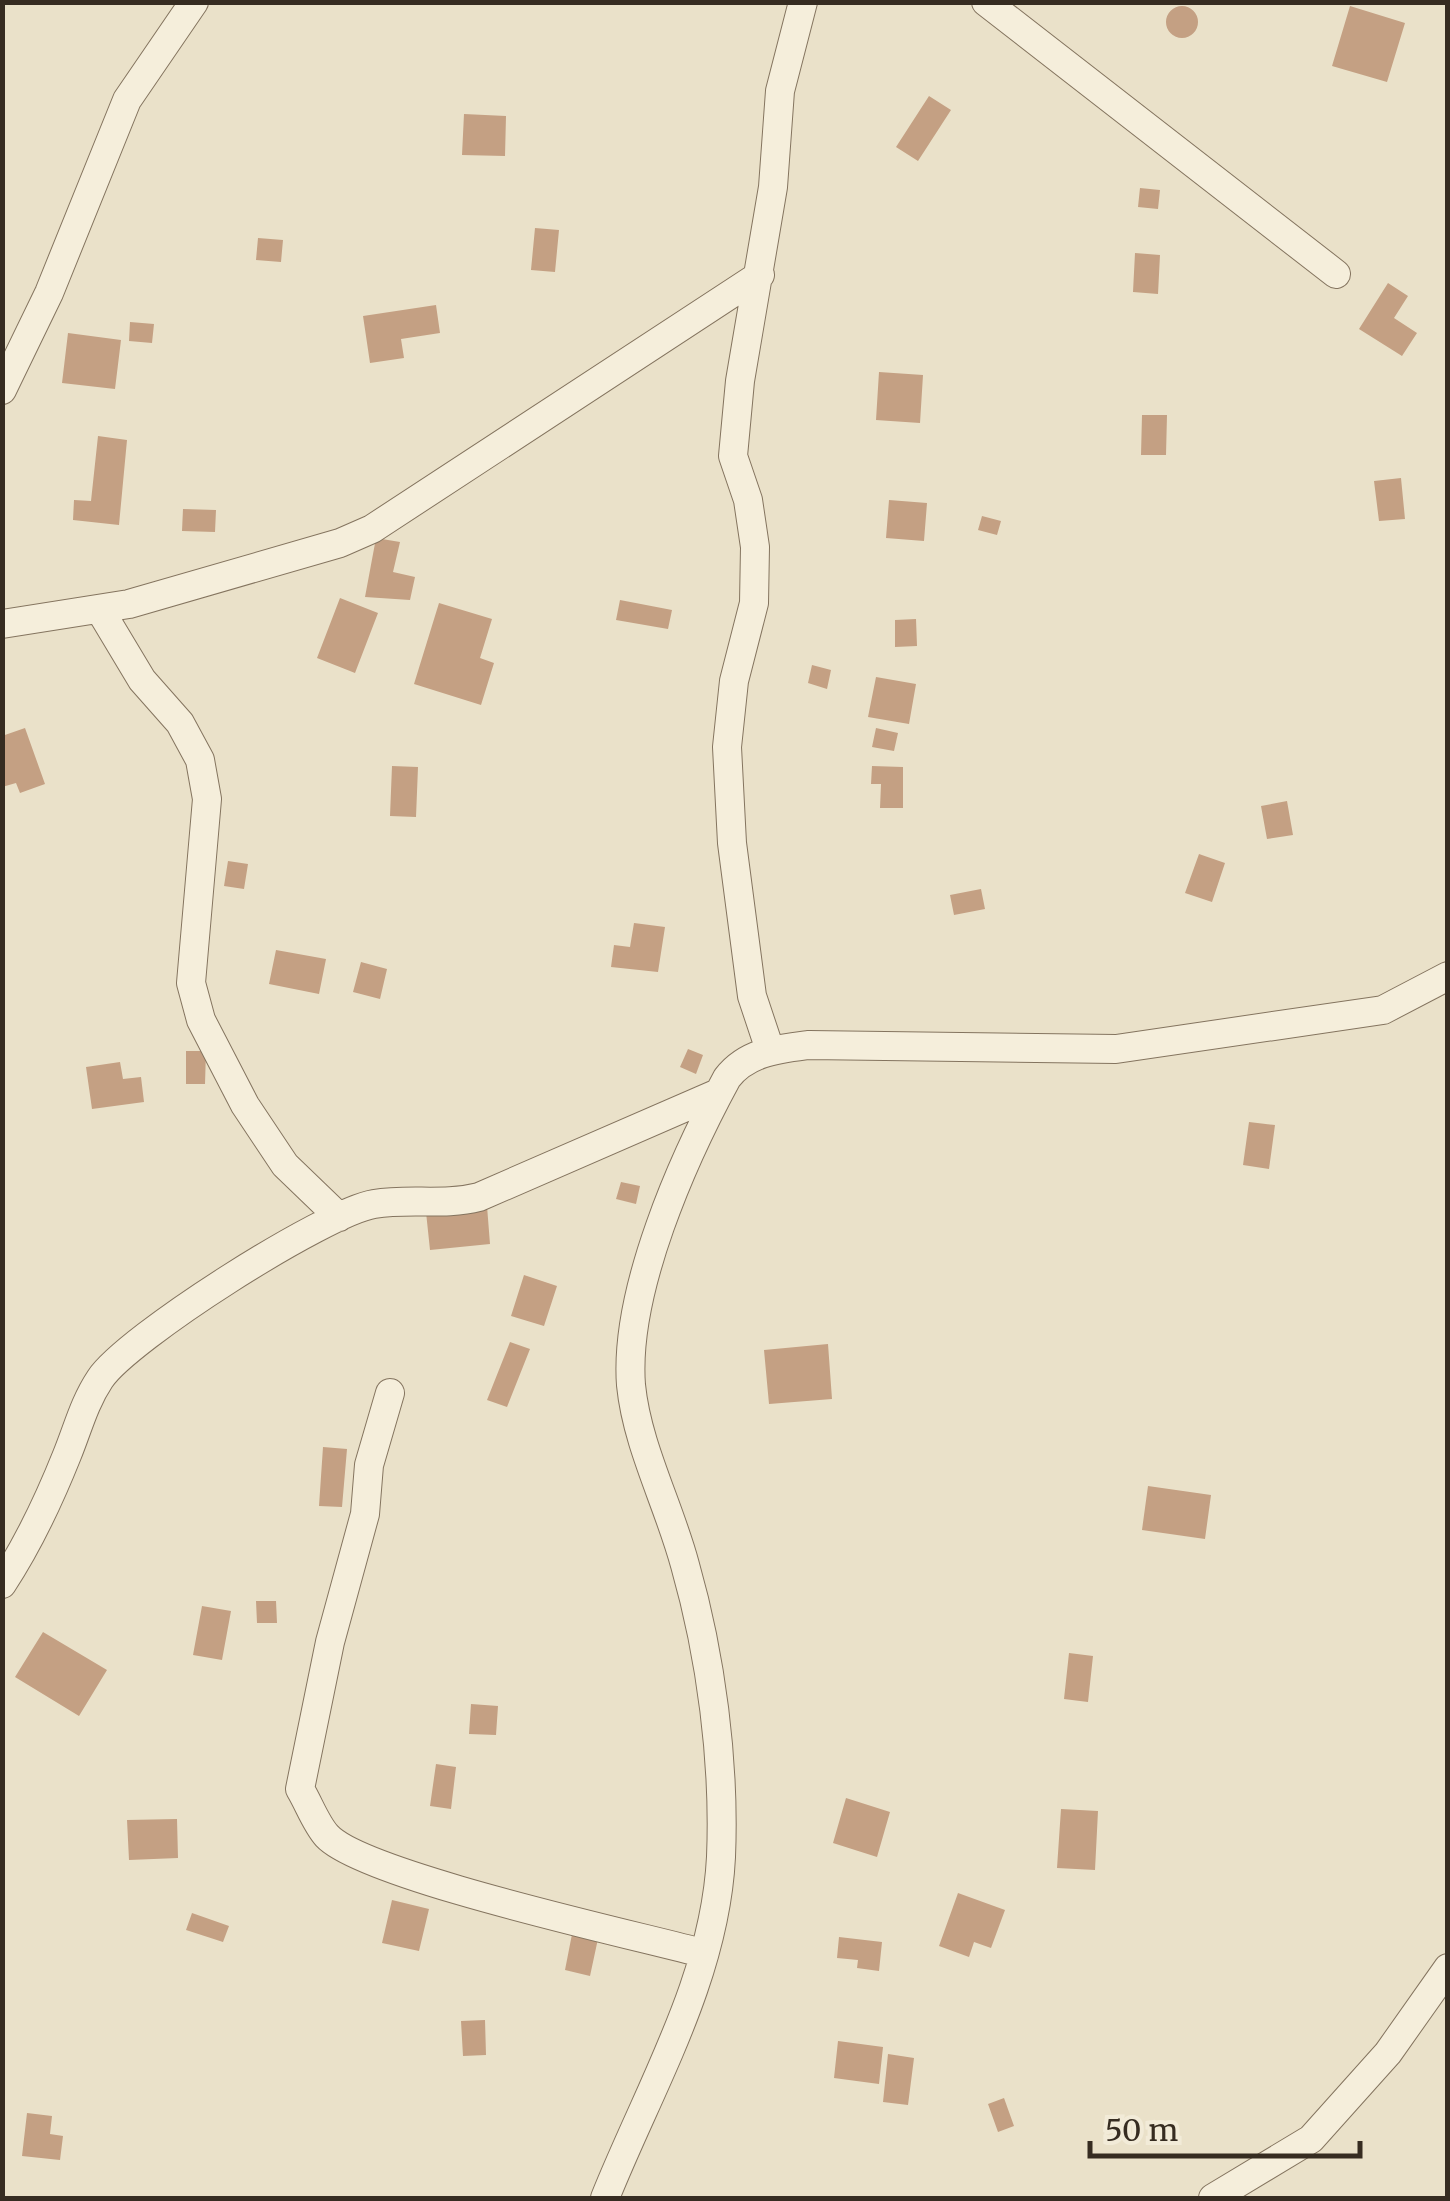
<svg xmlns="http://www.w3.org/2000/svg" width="1450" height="2201" font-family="Merriweather,serif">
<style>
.building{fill:#c4a083}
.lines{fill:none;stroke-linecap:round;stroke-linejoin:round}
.street-casing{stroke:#84745f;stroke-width:30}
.street{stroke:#f5eedb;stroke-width:28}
</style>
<rect width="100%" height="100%" fill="#eae1c9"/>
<path class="building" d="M1166 22a16 16 0 1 1 32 0a16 16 0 1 1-32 0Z
M 1350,6 L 1405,23 L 1387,82 L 1332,66 Z
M 929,96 L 951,110 L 918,161 L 896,147 Z
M 464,114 L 506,116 L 505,156 L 462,155 Z
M 1140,188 L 1160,190 L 1158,209 L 1138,207 Z
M 535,228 L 559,230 L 555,272 L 531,270 Z
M 258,238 L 283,240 L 281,262 L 256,260 Z
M 1135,253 L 1160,255 L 1158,294 L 1133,292 Z
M 1388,283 L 1408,296 L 1394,318 L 1417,333 L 1402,356 L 1359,329 Z
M 436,305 L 440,333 L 401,339 L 404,358 L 370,363 L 363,316 Z
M 130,322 L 154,324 L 152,343 L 129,341 Z
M 68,333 L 121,340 L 115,389 L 62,383 Z
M 879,372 L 923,375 L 920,423 L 876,420 Z
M 1142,415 L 1167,415 L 1166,455 L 1141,455 Z
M 98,436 L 127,440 L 119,525 L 73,520 L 74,500 L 91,501 Z
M 1401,478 L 1405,519 L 1379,521 L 1374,481 Z
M 889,500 L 927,503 L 924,541 L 886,538 Z
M 183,509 L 216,510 L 215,532 L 182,531 Z
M 982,516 L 1001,521 L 997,535 L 978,530 Z
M 376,538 L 400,542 L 393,572 L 415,577 L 410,600 L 365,597 Z
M 340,598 L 378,613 L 355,673 L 317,658 Z
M 620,600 L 672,610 L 668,629 L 616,620 Z
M 439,603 L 492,619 L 480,658 L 494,663 L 481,705 L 414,684 Z
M 916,619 L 917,646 L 895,647 L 895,620 Z
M 812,665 L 831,670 L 827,689 L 808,683 Z
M 876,677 L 916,684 L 909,724 L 868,717 Z
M 25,728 L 45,784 L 20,793 L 16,783 L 2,787 L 2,736 Z
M 876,728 L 898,733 L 894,751 L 872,747 Z
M 392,766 L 418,767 L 416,817 L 390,816 Z
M 872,766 L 903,767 L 903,808 L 880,808 L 881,784 L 871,784 Z
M 1287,801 L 1293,835 L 1267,839 L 1261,806 Z
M 1199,854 L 1225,863 L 1212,902 L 1185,893 Z
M 228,861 L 248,864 L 244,889 L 224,886 Z
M 981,889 L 985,909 L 954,915 L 950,895 Z
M 634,923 L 665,927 L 658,972 L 611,967 L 614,945 L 630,947 Z
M 276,950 L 326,959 L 319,994 L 269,984 Z
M 361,962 L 387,969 L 380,999 L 353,992 Z
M 688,1049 L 703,1055 L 696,1074 L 680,1067 Z
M 186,1051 L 206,1051 L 205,1084 L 186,1084 Z
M 120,1062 L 123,1079 L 141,1077 L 144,1102 L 92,1109 L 86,1067 Z
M 1249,1122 L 1275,1125 L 1269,1169 L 1243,1165 Z
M 621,1182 L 640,1186 L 636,1204 L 616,1199 Z
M 487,1206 L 490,1244 L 430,1250 L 426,1212 Z
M 524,1275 L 557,1286 L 544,1326 L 511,1316 Z
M 510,1342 L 530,1349 L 507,1407 L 487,1400 Z
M 828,1344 L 832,1399 L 769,1404 L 764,1350 Z
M 323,1447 L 347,1449 L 342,1507 L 319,1506 Z
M 1148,1486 L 1211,1495 L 1205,1539 L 1142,1530 Z
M 256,1601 L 276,1601 L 277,1623 L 257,1623 Z
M 202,1606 L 231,1611 L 222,1660 L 193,1655 Z
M 43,1632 L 107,1670 L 79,1716 L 15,1677 Z
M 1069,1653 L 1093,1656 L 1088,1702 L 1064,1699 Z
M 471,1704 L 498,1706 L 496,1735 L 469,1734 Z
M 436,1764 L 456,1767 L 451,1809 L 430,1806 Z
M 846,1798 L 890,1812 L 877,1857 L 833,1843 Z
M 1061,1809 L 1098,1811 L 1095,1870 L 1057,1868 Z
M 177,1819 L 178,1858 L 129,1860 L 127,1820 Z
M 958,1893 L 1005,1910 L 991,1948 L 974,1942 L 969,1957 L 939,1946 Z
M 392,1900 L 429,1909 L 419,1951 L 382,1943 Z
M 192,1913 L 229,1926 L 223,1942 L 186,1930 Z
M 573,1929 L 599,1934 L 590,1976 L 565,1970 Z
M 839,1937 L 882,1942 L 879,1971 L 857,1968 L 858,1960 L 837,1958 Z
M 485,2020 L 486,2055 L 463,2056 L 461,2021 Z
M 838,2041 L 883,2047 L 879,2084 L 834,2078 Z
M 888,2054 L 914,2058 L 908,2105 L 883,2102 Z
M 1004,2098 L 1014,2126 L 998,2132 L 988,2104 Z
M 27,2113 L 52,2116 L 50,2134 L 63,2136 L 60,2160 L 22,2156 Z"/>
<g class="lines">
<g class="street-casing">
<path id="street" d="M 986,2 L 1336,274
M 2,390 L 49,293 L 127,100 L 194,2
M 100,610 L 142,680 L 180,723 L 200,760 L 207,799 L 191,983 L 201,1020 L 245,1105 L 285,1165 L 339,1217
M 2,624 L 129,604 L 340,543 L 372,529 L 760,275
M 770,1050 L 752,996 L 732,843 L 727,747 L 734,681 L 754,603 L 755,547 L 748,500 L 733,456 L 740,381 L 773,187 L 780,91 L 803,2
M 390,1393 L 369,1465 L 365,1514 L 330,1642 L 300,1789 C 309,1804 316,1824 327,1836 C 364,1876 635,1935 702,1953
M 2,1584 C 29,1543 49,1500 67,1455 C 78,1428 84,1403 100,1379 C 127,1338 325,1212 374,1204 C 410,1198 443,1206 479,1197 L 718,1093
M 605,2198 C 649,2088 715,1979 721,1857 C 725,1762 711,1656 685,1565 C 669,1505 637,1446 631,1385 C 624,1291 683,1159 727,1078 C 747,1052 778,1049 809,1045 L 1116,1049 L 1383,1010 L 1448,976
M 1213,2198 L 1311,2139 L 1388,2053 L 1448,1968"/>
</g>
<use href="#street" class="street"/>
</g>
<rect width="1450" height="2201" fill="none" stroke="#362c21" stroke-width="10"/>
<path d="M1090 2141v15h270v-15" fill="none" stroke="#362c21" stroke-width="5"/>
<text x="1105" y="2141" font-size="30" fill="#362c21" stroke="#f2ebd8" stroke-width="8" paint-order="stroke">50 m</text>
</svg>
